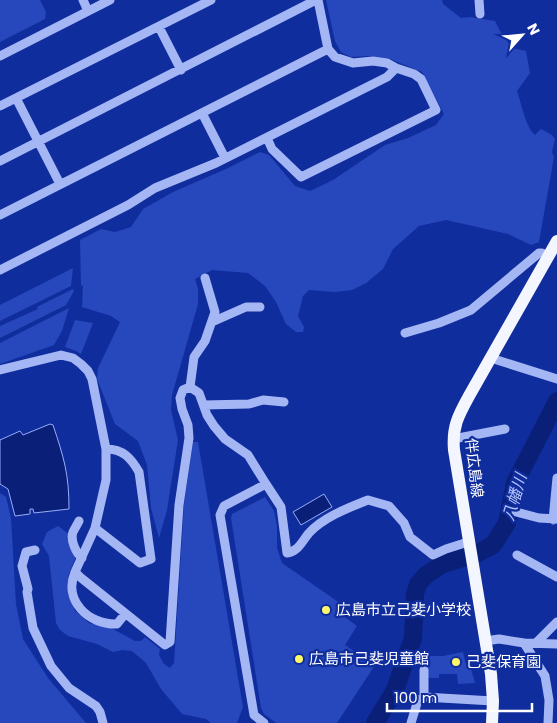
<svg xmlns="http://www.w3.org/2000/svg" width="557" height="723" font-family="Poppins,'Noto Sans JP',sans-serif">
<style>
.green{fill:#2747bd}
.water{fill:#0a1f78;stroke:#97adf8}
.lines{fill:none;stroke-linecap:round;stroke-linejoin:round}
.river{stroke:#0a1f78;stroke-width:18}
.minor{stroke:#a5b6f5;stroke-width:9}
.major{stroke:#f3f5ff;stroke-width:12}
.poi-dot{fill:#fff769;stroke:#102d9d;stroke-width:2}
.labels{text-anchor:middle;stroke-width:4.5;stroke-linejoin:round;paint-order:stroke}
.street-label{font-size:15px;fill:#fff;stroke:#102d9d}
.poi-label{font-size:15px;fill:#fff;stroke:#102d9d;text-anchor:start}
.water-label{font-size:16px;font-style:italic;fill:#b2c2fb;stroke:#102d9d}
</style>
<rect width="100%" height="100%" fill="#102d9d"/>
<path class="green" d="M 0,0 L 40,0 L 46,12 L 45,19 L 0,42 Z
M 326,0 L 442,0 L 443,4 L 461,18 L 470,17 L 495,21 L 499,29 L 512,48 L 526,51 L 530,73 L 517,91 C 521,102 526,128 535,135 L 541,129 L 552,135 L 555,139 L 552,152 L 554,157 L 539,242 L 531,245 L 508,234 L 446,220 L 419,226 L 393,249 L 383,269 L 366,283 L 352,290 L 335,292 L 309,290 L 303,296 L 298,316 L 304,327 L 303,332 L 296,332 L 286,324 L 276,302 L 265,286 L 248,273 L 212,270 L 195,279 L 198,289 L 198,304 L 172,395 L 171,410 L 178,440 L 167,510 L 159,538 L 151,508 L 147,465 L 138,441 L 115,424 L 97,379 L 98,368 L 120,322 L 111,316 L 82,307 L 83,286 L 81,285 L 80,240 L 101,229 L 115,232 L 131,227 L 143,209 L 173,192 L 228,168 L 260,152 L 269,155 L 295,186 L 310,191 L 333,180 L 385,145 L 408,138 L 436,125 L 444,114 L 422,72 L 390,59 L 370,56 L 351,57 L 341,52 L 335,41 Z
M 73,268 L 71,286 L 0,321 L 0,305 Z
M 73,289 L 74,291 L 66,305 L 0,338 L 0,326 L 38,309 L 37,307 Z
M 69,308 L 62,331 L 54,345 L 0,364 L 0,343 Z
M 75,320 L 93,323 L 81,354 L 76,351 L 65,347 Z
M 193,442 L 198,442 L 243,707 L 237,723 L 211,723 L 206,719 L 182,714 L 161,689 L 146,663 L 132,651 L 122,650 L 113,652 L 97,644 L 68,636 L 60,630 L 56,623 L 49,556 L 42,544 L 47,532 L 58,526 L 69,534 L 75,559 L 68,576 L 69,592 L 75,611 L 89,623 L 113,629 L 135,641 L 141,641 L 145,637 L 160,649 L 159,655 L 164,664 L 170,668 L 174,663 L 184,505 Z
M 0,493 L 6,497 L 11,518 L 16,604 L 23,639 L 48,678 L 86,723 L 0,723 Z
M 265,497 L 274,511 L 277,526 L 277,548 L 282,563 L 347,608 L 342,615 L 357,626 L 345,645 L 375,665 L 337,723 L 276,723 L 264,714 L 261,708 L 231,518 L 232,514 Z
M 463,652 L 467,669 L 471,669 L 475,683 L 458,684 L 457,674 L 439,674 L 439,678 L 428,678 L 426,656 L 443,656 Z"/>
<path class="water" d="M 50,424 L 53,425 C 64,458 69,474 69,509 L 34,513 L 33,509 L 30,509 L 30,514 L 15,516 L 8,489 L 0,484 L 0,440 L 20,431 L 23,435 Z
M 324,494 L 332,507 L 301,525 L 293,512 Z"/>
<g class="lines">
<path class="river" d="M 375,723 L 395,690 L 413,638 L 415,594 L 418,584 L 426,575 L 441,565 L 478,553 L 493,545 L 507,523 L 515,483 L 557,401"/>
<path class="minor" d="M 83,0 L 88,11
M 479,0 L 480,14
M 159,27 L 181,70
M 0,56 L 110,0
M 16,98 L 60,184
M 0,106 L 211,0
M 202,113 L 225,158
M 267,138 L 272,149 L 301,177 L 436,110 L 421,79 L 414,74 L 396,68 L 387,63 L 373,61 L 353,63 L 335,57 L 328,49 L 318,0
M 0,161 L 316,0
M 0,215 L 328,49
M 0,270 L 128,205 L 155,188 L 216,163 L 387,77 L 396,68
M 212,322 L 246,307 L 260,307
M 405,333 L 439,323 L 471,310 L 539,253 L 542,253 L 548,256
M 491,356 L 497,360 L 557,379
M 0,370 L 61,355 L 73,358 L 81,364 L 88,371 L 92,379 L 106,449 L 106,480 L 95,528 L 75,572 L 80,577 L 165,645 L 170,642 L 179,505 L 189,438 L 188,425 L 182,409 L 180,398 L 183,390 L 190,387 L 199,393 L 207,415 L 214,426 L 225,439 L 248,455 L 266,484 L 224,506 L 220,515 L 254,715 L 264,723
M 190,387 L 194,357 L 205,341 L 215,312 L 205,278
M 204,405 L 249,404 L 263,400 L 284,402
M 453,439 L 505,429
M 266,484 L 281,507 L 287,553 C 299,551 302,541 309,533 C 324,517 348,508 368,500 L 389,506 L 404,523 L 410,537 L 433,555 L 446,549 L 468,542
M 516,512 L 539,518 L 557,519
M 553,520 L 557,478
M 79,521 C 77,525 75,528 73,532 C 70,540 76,553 82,558
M 95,528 L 140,563 L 151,559 L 139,472 C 131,458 123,449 106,449
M 35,550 L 26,552 L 22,566 L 28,589 L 27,592 L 33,628 L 51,666 L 69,688 L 96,706 L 100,712 L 103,723
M 517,555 L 557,577
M 75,572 C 63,600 88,625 117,624 L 125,614
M 485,641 L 499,639 L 524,643 L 557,644
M 524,643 L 545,676 L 549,700 L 548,723
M 536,643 L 557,622
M 424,697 L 424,670
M 411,723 L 418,700 L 424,697 L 493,701"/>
<path class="major" d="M 492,723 L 493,701 L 491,674 L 454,450 C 452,427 458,416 469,396 L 557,241"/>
</g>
<g class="poi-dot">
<circle cx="326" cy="610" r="5"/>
<circle cx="299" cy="659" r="5"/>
<circle cx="456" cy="662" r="5"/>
</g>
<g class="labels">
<g class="street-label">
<text transform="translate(474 468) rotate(83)" y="5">伴広島線</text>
</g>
<g class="poi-label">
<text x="336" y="615">広島市立己斐小学校</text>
<text x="309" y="664">広島市己斐児童館</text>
<text x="466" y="667">己斐保育園</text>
</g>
<g class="water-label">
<text transform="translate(514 497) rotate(-73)" y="6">八幡川</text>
</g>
</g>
<g transform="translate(522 35) rotate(63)" stroke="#102d9d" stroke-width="4" paint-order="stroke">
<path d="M0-4L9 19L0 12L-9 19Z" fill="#ffffff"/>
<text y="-8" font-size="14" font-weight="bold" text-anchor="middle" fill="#ffffff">N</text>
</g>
<path d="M387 703v8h145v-8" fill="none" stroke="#ffffff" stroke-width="2.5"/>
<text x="394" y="703" font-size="15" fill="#ffffff" stroke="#102d9d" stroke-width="4" paint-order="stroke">100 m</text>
</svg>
